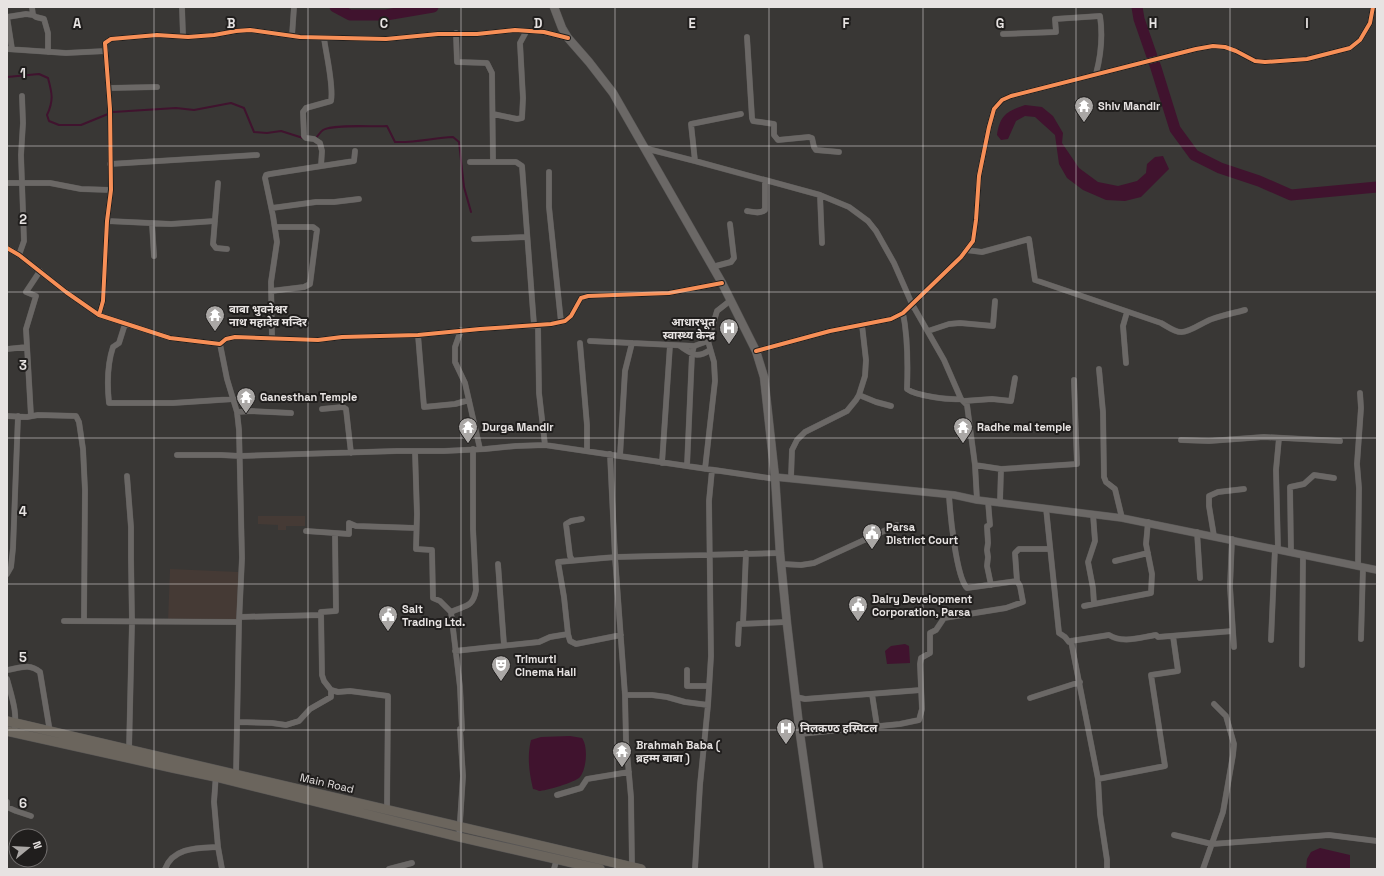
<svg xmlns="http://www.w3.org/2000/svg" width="1384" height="876" font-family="'Space Grotesk','Noto Sans Devanagari',sans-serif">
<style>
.built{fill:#453a35}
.water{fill:#40132e}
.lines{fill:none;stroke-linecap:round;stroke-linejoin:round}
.stream{stroke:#40132e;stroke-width:2}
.river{stroke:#40132e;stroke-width:11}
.minor-casing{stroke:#585655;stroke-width:6}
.tertiary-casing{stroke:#585655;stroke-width:8}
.secondary-casing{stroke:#585655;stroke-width:9}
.primary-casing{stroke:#585655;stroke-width:10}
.minor{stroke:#6b6866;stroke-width:5.5}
.tertiary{stroke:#6b6866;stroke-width:7}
.secondary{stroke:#6b6866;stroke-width:8}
.primary{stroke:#6b655d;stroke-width:9}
.cycleway-casing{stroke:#201e1d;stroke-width:6}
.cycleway{stroke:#f78f57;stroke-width:4}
.grid{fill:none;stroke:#e7e3e2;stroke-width:1;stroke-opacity:0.55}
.labels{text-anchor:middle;stroke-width:4;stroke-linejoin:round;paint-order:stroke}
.poi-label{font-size:11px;font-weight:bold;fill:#e7e3e2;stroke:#201e1d;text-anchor:start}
.street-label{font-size:11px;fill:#e7e3e2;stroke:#201e1d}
.grid-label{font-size:13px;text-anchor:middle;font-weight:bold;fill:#e7e3e2;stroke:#201e1d;stroke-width:4;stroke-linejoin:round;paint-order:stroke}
</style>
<rect width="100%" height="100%" fill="#393735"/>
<path class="built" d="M 258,516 L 305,516 L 305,526 L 286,526 L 286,530 L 278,530 L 278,525 L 258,524 Z
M 170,569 L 239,572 L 237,622 L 168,622 Z"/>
<path class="water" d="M 1025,105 L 1042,107 L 1053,116 L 1063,133 L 1062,143 L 1079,168 L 1098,182 L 1118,186 L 1137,181 L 1146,173 L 1147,164 L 1155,157 L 1163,156 L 1169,169 L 1141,197 L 1125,201 L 1106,200 L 1083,190 L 1067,178 L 1059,164 L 1055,135 L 1035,117 L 1025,116 L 1016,121 L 1008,139 L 1001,140 L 997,135 C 1000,115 1007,111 1025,105 Z
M 905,644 L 909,646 L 910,663 L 887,664 L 885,651 L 891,646 Z
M 570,736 L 582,738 C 588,746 587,768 580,777 C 576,782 545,791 539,791 C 537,790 535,789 533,789 C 529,772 527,756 531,740 L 541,737 Z
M 1320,848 L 1350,855 L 1350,869 L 1306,869 L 1307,859 L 1311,852 Z"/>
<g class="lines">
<path class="stream" d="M 7,77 L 39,74 L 48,78 C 52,93 54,100 47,115 L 49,121 L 59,125 L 81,125 L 108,114
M 113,112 L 176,108 L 194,110 L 231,103 L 244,108 L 254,132 L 267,133 L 281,131 L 303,138
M 315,139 C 318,136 320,132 323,130 C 332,124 374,127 387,126 L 395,142 C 415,143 433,138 453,137 L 459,142 L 464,187 L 471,212"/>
<path class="river" d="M 335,7 L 350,15 L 386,15 L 433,7
M 1137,7 L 1139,19 L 1156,68 L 1175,129 L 1194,155 L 1220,168 L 1259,181 L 1291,195 L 1377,187"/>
<g class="minor-casing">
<path id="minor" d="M 182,7 L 183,36
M 33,15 L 36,17 L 44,19 L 48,33 L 48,52
M 7,17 L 26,14 L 33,15 L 32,7
M 7,17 L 12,49
M 456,33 L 457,62 L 487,63 L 492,73 L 493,162
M 1003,34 L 1056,32 L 1055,19 L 1100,16 C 1103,36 1101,55 1096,74
M 292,36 L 294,7
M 747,37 L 752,118 L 753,121 L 774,124 L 774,135 L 778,140 L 809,137 L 812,138 L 814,147 L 816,150 L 839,152
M 7,49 L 66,53 L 106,51
M 109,88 L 157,87
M 493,114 L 517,119 L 522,118 L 523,98 L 520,43 L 526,32
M 644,148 L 695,161 L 820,195 L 849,207 L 868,221 L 876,231 L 894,263 L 912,304 L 944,360 L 961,399 L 967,405 L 975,465 L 977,500
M 695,161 L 691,124 L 741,114
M 470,162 L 516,162 L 522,166 L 534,325
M 110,164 L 257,155
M 321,166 L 322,151 L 320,143 L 314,139 L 306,138 L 304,136 L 303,112 L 306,108 L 331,101 C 334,86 326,54 324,38
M 549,172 L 549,207 L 561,322
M 7,183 L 50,183 L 81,189 L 111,190
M 218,183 L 213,244 L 216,248 L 227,249
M 820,195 L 822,243
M 272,208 L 316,202 L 334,202 L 359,199
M 747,211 C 753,212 760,214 765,210 L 765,181
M 107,221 L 171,224 L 215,221
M 152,223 L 154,256
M 474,239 L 527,237
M 7,248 L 19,255 L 66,292 L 99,315 L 170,338 L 220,344 L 226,339 L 235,337 L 318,340 L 342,337 L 418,335 L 480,329 L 551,324 L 565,321 L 571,316 L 581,298 L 588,296 L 669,293 L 722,283
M 966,250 L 982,252 L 1029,239 L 1035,280 L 1161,323 C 1167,326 1174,332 1181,332 C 1189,333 1203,322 1212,319 C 1223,315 1234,313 1245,310
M 19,255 L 24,241 L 21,155 L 23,123 L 22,96
M 712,267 L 731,262 L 734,258 L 730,224
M 271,291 L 304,287 L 310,284 L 317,230 L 313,227 L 275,227
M 903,313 C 908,338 908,363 907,389 C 916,396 949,400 961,399
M 99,315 L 103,301 L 107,221 L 111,190 L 110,109 L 105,43 L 111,39 L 157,35 L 188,37 L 214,35 L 236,31 L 250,30 L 300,37 L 386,39 L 438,34 L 477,34 L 515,30 L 544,32 L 568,38
M 125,324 L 119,343 L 113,347 C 107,365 107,384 109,403 L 173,403 L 234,399
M 538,325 L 539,393 L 545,445
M 461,330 L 455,347 L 455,362 L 465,383 L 480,449
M 928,331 L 949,324 L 960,323 L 993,326 L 995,301
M 418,335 L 424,407 L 455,404 L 469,400
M 272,338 L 271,282 L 277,242 L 273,216 L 265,178 L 266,175 L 270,174 L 354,161 L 355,151
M 590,341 L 694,346 L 708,341
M 580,343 L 587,425 L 587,451
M 220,344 L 227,379 L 237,412 L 239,430 L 242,558 L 239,622 L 236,777
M 680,346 C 692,354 697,359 710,350
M 7,349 L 27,347
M 756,351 L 830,331 L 891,319 L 903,313 L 961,257 L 973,241 L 976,220 L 979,176 L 989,127 L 994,109 L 1002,100 L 1011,96 L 1196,49 L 1213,46 L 1225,47 L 1236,51 L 1255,61 L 1265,62 L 1307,59 L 1350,48 L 1360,40 L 1370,23 L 1373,7
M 1126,363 L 1123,326 L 1127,312
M 1099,369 L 1103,412 L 1104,477 L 1106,482 L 1115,489 L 1122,518
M 859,395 L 876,402 L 891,406
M 964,401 L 992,399 L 1011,401 L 1015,378
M 322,409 L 343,407 L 346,409 L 351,453
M 237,412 L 251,411 L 291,413
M 7,416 L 27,417 L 38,415 L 76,416 L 79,422 L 83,449 L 85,490 L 84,621
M 31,416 L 26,329 L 36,296 L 26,292 L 40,271
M 1181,440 L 1209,441 L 1264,437 L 1340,441
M 415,451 L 417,514 L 416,549 L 432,550 L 433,598 L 440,601 L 451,612 L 460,687 L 462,729 L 460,729 L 463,776 L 459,837
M 610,454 L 615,557 L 625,695 L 626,741 L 631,797 L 632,867
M 177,455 L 221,455 L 240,456 L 397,451 L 444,451 L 485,449 L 516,446 L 545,445 L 775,479
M 620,456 L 625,371 L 632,343
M 662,463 L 670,345
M 975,465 L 1001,469 L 1077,464 L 1074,380
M 687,466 L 692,354 L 694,346
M 705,469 L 715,381 L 714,362 L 708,341 L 717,311 L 731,300
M 127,476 L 131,527 L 131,558 L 132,622 L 129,751
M 791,478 L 792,450 L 797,440 L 805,432 L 847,411 L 856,400 L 859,395 L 865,376 L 866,360 L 862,325
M 949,495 C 950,512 956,577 967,588 L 1017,581 L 1015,553 L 1019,549 L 1050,549
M 988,501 L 990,525 L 987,526 L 988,543 L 987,550 L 988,557 L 987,566 L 991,585
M 1000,502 L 1001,469
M 1046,508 L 1059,633 L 1065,637 L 1069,642 L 1071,641 L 1098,779 L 1100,814 L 1107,860 L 1107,869
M 1093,514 L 1095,541 L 1088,562 L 1093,588 L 1094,604
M 306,531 L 349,534 L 349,523 L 356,526 L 416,528
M 1197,532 L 1200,578
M 335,534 L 336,611 L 321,612 L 322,675 L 324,681 L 331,690 L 338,692 L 350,691 L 388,696 L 387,811
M 1214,536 L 1209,506 L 1209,496 L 1218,492 L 1244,489
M 1232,539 L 1230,587 L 1234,647
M 1278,549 L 1276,470 L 1279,438
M 1291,552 L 1290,487 L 1304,484 L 1314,475 L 1334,478
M 572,560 L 570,556 L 566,524 L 571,521 L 582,519
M 1115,561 L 1148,553
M 498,564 L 504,645
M 782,564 L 801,565 L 814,563 L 897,525
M 1358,566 L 1359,488 L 1357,464 L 1361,408 L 1360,393
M 7,574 L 11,567 L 13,548 L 18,416
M 1084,606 L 1151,593 L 1152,574 L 1146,544 L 1148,522
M 451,612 C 465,605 473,608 476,590 L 473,529 L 473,449
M 240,617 L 321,615
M 64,621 L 239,622
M 743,624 L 746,553
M 621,635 L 576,644 L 570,641 L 568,634 L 564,597 L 558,562 L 615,557 L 780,553
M 1361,639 L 1363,567
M 1271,640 L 1275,548
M 1071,641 L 1109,635 C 1123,644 1141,637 1156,635 L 1158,637 L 1233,631
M 738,644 L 739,624 L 787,622
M 455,651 L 539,642 L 550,637 L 568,634
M 1302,665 L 1303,554
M 7,670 C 20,668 29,663 40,672 L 50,732
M 687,670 L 687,686 L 709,686
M 7,679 C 12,698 18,713 14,733
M 872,694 L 877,726
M 625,695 L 652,695 L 667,697 L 685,702 L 708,705
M 796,697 L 805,699 L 921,690
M 1030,698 L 1080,682
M 238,722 L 272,723 L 286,725 L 299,721 L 310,709 L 331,697 L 331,690
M 800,734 L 900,724 L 919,720 L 922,709 L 920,664 L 921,658 L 930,653 L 930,633 L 936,630 L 944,618 L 1006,608 L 1023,602 L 1020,586 L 1017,581
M 216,774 L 214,802 L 218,847 L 222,869
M 1098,779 L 1165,766 L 1151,675 L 1178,671 L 1173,636
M 557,795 L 581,788 L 587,779 L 629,772
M 7,802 L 7,807 L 16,811 L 31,816
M 1174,835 L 1212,844 L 1329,835 L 1377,841
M 165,869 C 173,847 198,848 218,847
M 389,869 L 412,863
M 554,869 L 557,858
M 695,869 L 700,785 L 708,705 L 711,656 L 709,501 L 712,470
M 1203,869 L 1223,812 L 1233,755 L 1234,744 L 1226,716 L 1214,704"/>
</g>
<g class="tertiary-casing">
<path id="tertiary" d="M 775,477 L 954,495 L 977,500 L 1122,518 L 1377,570"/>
</g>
<g class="secondary-casing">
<path id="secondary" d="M 554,7 L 562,28 L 568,38 L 589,62 L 613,93 L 722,283 L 756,351 L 764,377 L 775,477 L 780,553 L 787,624 L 800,734 L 819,869"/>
</g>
<g class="primary-casing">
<path id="primary" d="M 7,721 L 641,869
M 7,731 L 173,768 L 216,777 L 459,837 L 600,869"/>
</g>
<use href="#minor" class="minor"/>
<use href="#tertiary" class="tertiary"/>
<use href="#secondary" class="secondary"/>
<use href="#primary" class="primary"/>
<g class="cycleway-casing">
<path id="cycleway" d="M 7,248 L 19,255 L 66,292 L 99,315 L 170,338 L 220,344 L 226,339 L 235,337 L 318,340 L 342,337 L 418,335 L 480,329 L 551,324 L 565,321 L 571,316 L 581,298 L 588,296 L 669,293 L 722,283
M 99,315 L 103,301 L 107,221 L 111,190 L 110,109 L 105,43 L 111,39 L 157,35 L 188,37 L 214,35 L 236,31 L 250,30 L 300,37 L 386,39 L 438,34 L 477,34 L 515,30 L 544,32 L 568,38
M 756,351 L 830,331 L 891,319 L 903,313 L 961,257 L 973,241 L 976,220 L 979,176 L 989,127 L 994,109 L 1002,100 L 1011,96 L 1196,49 L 1213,46 L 1225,47 L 1236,51 L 1255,61 L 1265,62 L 1307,59 L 1350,48 L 1360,40 L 1370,23 L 1373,7"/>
</g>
<use href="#cycleway" class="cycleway"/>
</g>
<path class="grid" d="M 154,7 L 154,869M 308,7 L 308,869M 461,7 L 461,869M 615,7 L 615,869M 769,7 L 769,869M 923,7 L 923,869M 1076,7 L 1076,869M 1230,7 L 1230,869M 7,146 L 1377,146M 7,292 L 1377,292M 7,438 L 1377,438M 7,584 L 1377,584M 7,730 L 1377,730"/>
<defs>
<g id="temple-pin" transform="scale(1)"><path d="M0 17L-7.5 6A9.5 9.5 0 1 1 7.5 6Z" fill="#aaa7a5" stroke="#201e1d"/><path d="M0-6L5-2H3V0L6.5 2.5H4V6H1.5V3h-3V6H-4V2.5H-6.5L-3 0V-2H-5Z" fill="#fff"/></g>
<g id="hospital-pin" transform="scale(1)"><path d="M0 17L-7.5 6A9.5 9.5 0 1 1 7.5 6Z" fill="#aaa7a5" stroke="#201e1d"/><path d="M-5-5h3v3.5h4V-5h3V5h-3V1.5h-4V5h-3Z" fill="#fff"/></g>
<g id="civic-pin" transform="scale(1)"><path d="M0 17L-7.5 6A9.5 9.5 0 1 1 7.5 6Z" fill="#aaa7a5" stroke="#201e1d"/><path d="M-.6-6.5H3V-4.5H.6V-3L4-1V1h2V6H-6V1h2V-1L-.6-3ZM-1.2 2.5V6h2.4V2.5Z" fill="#fff"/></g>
<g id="theatre-pin" transform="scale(1)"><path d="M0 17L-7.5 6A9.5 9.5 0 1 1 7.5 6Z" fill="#aaa7a5" stroke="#201e1d"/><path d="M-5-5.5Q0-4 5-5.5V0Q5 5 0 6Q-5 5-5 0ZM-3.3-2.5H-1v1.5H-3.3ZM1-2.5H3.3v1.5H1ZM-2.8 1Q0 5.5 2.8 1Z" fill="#fff"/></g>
</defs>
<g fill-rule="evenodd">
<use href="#temple-pin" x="1084" y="106"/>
<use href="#temple-pin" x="215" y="315"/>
<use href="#hospital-pin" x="729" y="328"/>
<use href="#temple-pin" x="246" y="397"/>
<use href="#temple-pin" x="468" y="427"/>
<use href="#temple-pin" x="963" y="427"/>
<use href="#civic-pin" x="872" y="533"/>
<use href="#civic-pin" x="858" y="605"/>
<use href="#civic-pin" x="388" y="615"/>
<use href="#theatre-pin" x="501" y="665"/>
<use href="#hospital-pin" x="786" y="728"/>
<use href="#temple-pin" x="622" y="751"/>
</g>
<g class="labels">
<g class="poi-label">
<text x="1098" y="110">Shiv Mandir</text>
<text x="229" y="313">बाबा भुवनेश्वर<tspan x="229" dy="13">नाथ महादेव मन्दिर</tspan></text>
<text x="715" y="326" text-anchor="end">आधारभूत<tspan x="715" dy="13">स्वास्थ्य केन्द्र</tspan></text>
<text x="260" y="401">Ganesthan Temple</text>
<text x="482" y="431">Durga Mandir</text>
<text x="977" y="431">Radhe mai temple</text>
<text x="886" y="531">Parsa<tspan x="886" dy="13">District Court</tspan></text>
<text x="872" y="603">Dairy Development<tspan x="872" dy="13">Corporation, Parsa</tspan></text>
<text x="402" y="613">Salt<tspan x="402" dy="13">Trading Ltd.</tspan></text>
<text x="515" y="663">Trimurti<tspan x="515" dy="13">Cinema Hall</tspan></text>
<text x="800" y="732">निलकण्ठ हस्पिटल</text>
<text x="636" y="749">Brahmah Baba (<tspan x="636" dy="13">ब्रहम्म बाबा )</tspan></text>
</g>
<g class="street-label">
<text transform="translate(327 783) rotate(13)" y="4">Main Road</text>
</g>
</g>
<g class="grid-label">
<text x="77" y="28">A</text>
<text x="231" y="28">B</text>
<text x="384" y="28">C</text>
<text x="538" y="28">D</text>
<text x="692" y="28">E</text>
<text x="846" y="28">F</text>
<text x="1000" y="28">G</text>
<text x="1153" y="28">H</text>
<text x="1307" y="28">I</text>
<text x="23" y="78">1</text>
<text x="23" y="224">2</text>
<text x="23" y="370">3</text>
<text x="23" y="516">4</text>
<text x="23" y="662">5</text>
<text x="23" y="808">6</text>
</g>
<rect width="1384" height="876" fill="none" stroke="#e7e3e2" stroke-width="16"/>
<g transform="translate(28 848) rotate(72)"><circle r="19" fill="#201e1d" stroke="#706d6c"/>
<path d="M0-3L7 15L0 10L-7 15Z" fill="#aaa7a5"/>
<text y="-6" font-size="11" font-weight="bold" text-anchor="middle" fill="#e7e3e2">N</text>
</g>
</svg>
